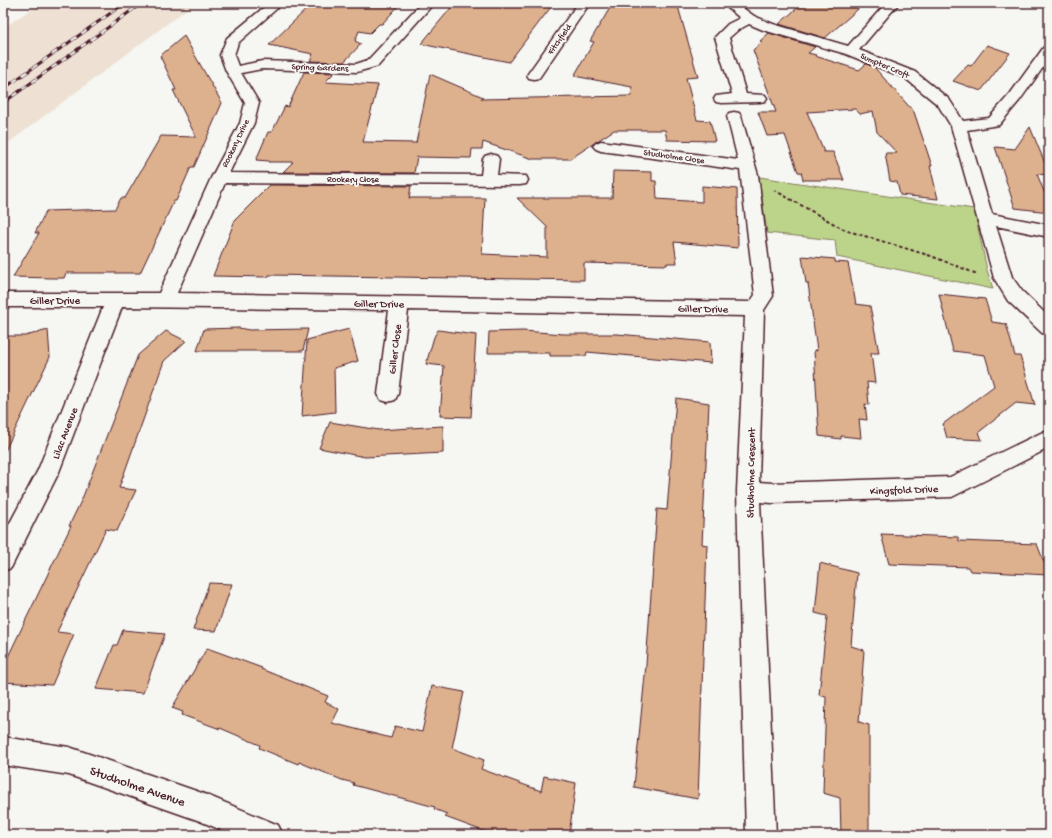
<svg xmlns="http://www.w3.org/2000/svg" width="1052" height="838" font-family="'Gochi Hand',sans-serif">
<style>
.built{fill:#eee1d4}
.green{fill:#bcd48a;stroke:#837a5a}
.building{fill:#ddb08e;stroke:#4a1f2b}
.lines{fill:none;stroke-linecap:round;stroke-linejoin:round}
.minor-casing{stroke:#4a1f2b;stroke-width:3}
.path{stroke:#4a1f2b;stroke-width:2;stroke-dasharray:3.5 2.5;stroke-linecap:butt}
.minor{fill:#f6f6f2;fill-rule:evenodd}
.rail-casing{stroke:#4a1f2b;stroke-width:3}
.rail{stroke:#f6f6f2;stroke-width:2;stroke-dasharray:6;stroke-linecap:butt}
.labels{text-anchor:middle;stroke-width:4;stroke-linejoin:round;paint-order:stroke}
.far-street-label{font-size:9px;fill:#4a1f2b;stroke:#f6f6f2}
.street-label{font-size:11px;fill:#4a1f2b;stroke:#f6f6f2}
.near-street-label{font-size:13px;fill:#4a1f2b;stroke:#f6f6f2}
</style>
<rect width="100%" height="100%" fill="#f6f6f2"/>
<filter id="ink" filterUnits="userSpaceOnUse"><feTurbulence type="fractalNoise" baseFrequency=".025" numOctaves="2"/><feDisplacementMap in="SourceGraphic" scale="8" xChannelSelector="R" yChannelSelector="G"/><feConvolveMatrix kernelMatrix="1 2 1 2 8 2 1 2 1" color-interpolation-filters="sRGB"/></filter>
<g filter="url(#ink)">
<path class="built" d="M 40,3 L 195,3 L 3,147 L 3,28 Z"/>
<path class="green" d="M 759,177 L 974,209 L 987,270 L 993,289 L 837,257 L 835,240 L 767,233 Z"/>
<path class="building" d="M 313,3 L 401,3 L 382,24 L 379,24 L 370,33 L 359,31 L 355,41 L 361,44 L 344,62 L 310,61 L 313,54 L 269,45 Z
M 455,3 L 554,3 L 509,62 L 421,44 Z
M 613,3 L 677,3 L 698,77 L 686,78 L 697,120 L 710,121 L 715,141 L 667,140 L 665,130 L 614,130 L 570,159 L 533,159 L 483,142 L 482,149 L 472,149 L 471,158 L 417,157 L 414,173 L 283,172 L 293,162 L 268,162 L 269,161 L 256,160 L 268,132 L 272,132 L 285,106 L 288,107 L 304,72 L 334,73 L 325,82 L 378,85 L 363,142 L 416,143 L 430,74 L 483,97 L 481,99 L 631,96 L 632,87 L 574,76 L 594,42 L 590,41 Z
M 803,3 L 865,3 L 825,38 L 779,24 Z
M 769,33 L 815,47 L 808,53 L 816,55 L 815,56 L 859,70 L 866,64 L 874,67 L 914,112 L 932,166 L 930,166 L 938,199 L 900,195 L 897,182 L 890,181 L 885,153 L 897,153 L 877,132 L 873,111 L 860,114 L 855,109 L 807,112 L 824,152 L 833,152 L 844,180 L 803,180 L 801,172 L 798,172 L 785,135 L 767,136 L 758,112 L 776,112 L 753,50 L 762,42 L 760,41 Z
M 184,36 L 222,103 L 194,167 L 191,167 L 176,201 L 174,201 L 140,273 L 66,273 L 64,278 L 52,278 L 13,277 L 39,233 L 35,233 L 46,211 L 115,209 L 121,198 L 125,198 L 161,136 L 196,137 L 173,90 L 176,90 L 160,56 Z
M 987,45 L 1010,53 L 981,91 L 953,81 L 968,65 L 971,66 Z
M 1030,127 L 1049,173 L 1049,175 L 1037,174 L 1049,204 L 1049,212 L 1015,208 L 995,147 L 1015,149 Z
M 613,171 L 652,172 L 652,181 L 656,181 L 657,199 L 702,202 L 702,186 L 737,189 L 738,248 L 674,242 L 677,263 L 667,263 L 667,265 L 584,263 L 584,280 L 269,275 L 268,277 L 213,276 L 235,220 L 270,185 L 411,186 L 409,198 L 485,198 L 482,254 L 547,257 L 547,227 L 517,198 L 612,198 Z
M 802,256 L 835,259 L 835,262 L 848,263 L 856,304 L 870,306 L 879,353 L 871,353 L 875,383 L 867,382 L 869,405 L 865,404 L 867,420 L 859,419 L 861,438 L 841,436 L 841,439 L 819,436 L 814,350 L 817,351 L 808,283 L 806,283 Z
M 939,294 L 985,299 L 992,322 L 1006,324 L 1015,356 L 1020,356 L 1035,405 L 1016,403 L 979,432 L 982,440 L 947,438 L 943,424 L 994,386 L 985,355 L 953,351 Z
M 239,328 L 249,330 L 308,329 L 303,351 L 197,351 L 204,329 Z
M 349,329 L 358,361 L 334,368 L 335,412 L 302,416 L 307,340 Z
M 48,330 L 50,357 L 3,455 L 3,336 L 25,336 Z
M 438,330 L 476,335 L 471,417 L 440,416 L 444,366 L 426,364 L 434,337 Z
M 166,331 L 186,341 L 164,361 L 119,488 L 136,490 L 117,531 L 106,529 L 57,632 L 74,634 L 52,685 L 3,682 L 3,667 L 71,526 L 69,526 L 82,499 L 138,355 Z
M 523,331 L 564,334 L 617,334 L 710,342 L 711,363 L 587,352 L 586,356 L 550,356 L 550,353 L 488,353 L 489,332 Z
M 676,398 L 709,403 L 702,544 L 707,545 L 698,799 L 634,787 L 646,665 L 657,509 L 667,510 Z
M 330,422 L 379,430 L 443,426 L 443,453 L 365,457 L 319,448 Z
M 881,534 L 958,537 L 959,541 L 1037,544 L 1049,575 L 970,571 L 968,567 L 889,564 Z
M 820,563 L 857,573 L 851,646 L 864,650 L 859,722 L 869,725 L 869,835 L 841,835 L 840,798 L 823,793 L 826,697 L 819,695 L 827,616 L 815,613 Z
M 209,583 L 232,584 L 216,631 L 193,630 Z
M 123,630 L 165,634 L 143,693 L 96,689 L 114,645 L 117,645 Z
M 207,648 L 262,668 L 261,669 L 328,696 L 325,702 L 339,709 L 332,723 L 391,738 L 395,726 L 422,732 L 432,686 L 464,692 L 452,748 L 484,760 L 481,769 L 541,791 L 544,776 L 576,783 L 569,835 L 494,835 L 445,817 L 447,814 L 434,809 L 435,807 L 353,785 L 354,783 L 342,780 L 299,762 L 298,764 L 259,748 L 260,745 L 220,728 L 220,729 L 182,715 L 183,712 L 172,708 Z"/>
<g class="lines">
<g class="minor-casing">
<path id="minor" d="M 269,3 L 283,3 L 238,43 L 234,55 L 238,66 L 262,61 L 356,64 L 368,60 L 421,3 L 434,3 L 378,66 L 357,72 L 262,69 L 241,73 L 259,103 L 254,123 L 229,173 L 481,175 L 483,159 L 485,156 L 491,154 L 497,156 L 499,159 L 497,175 L 526,176 L 528,180 L 526,184 L 520,185 L 225,183 L 177,293 L 750,302 L 755,295 L 740,170 L 601,151 L 596,149 L 593,146 L 596,143 L 601,141 L 738,160 L 727,116 L 729,113 L 734,112 L 739,113 L 741,116 L 758,175 L 773,296 L 764,310 L 759,482 L 772,483 L 950,477 L 1049,429 L 1049,448 L 952,497 L 772,503 L 760,502 L 776,835 L 746,835 L 737,491 L 745,316 L 408,310 L 398,394 L 395,400 L 388,402 L 381,400 L 378,394 L 389,310 L 122,307 L 59,472 L 11,568 L 3,571 L 3,536 L 38,470 L 103,307 L 3,307 L 3,293 L 159,293 L 211,178 L 240,123 L 245,103 L 226,71 L 220,55 L 227,38 Z
M 578,3 L 590,3 L 539,78 L 534,79 L 529,78 L 527,75 Z
M 722,3 L 736,3 L 754,16 L 773,24 L 848,46 L 886,3 L 899,3 L 859,50 L 915,72 L 949,99 L 963,121 L 989,118 L 1010,94 L 1044,47 L 1049,46 L 1049,59 L 1020,100 L 999,125 L 967,130 L 992,214 L 1049,225 L 1049,237 L 996,226 L 1012,277 L 1022,291 L 1049,317 L 1049,335 L 1042,333 L 1008,301 L 994,278 L 951,126 L 938,105 L 905,78 L 846,54 L 763,30 L 749,24 L 738,30 L 729,38 L 746,94 L 765,95 L 767,98 L 765,101 L 760,102 L 721,103 L 716,102 L 714,99 L 716,96 L 732,94 L 715,37 L 728,24 L 740,18 Z
M 3,737 L 69,747 L 202,793 L 278,825 L 283,835 L 233,835 L 200,821 L 69,775 L 3,765 Z"/>
</g>
<path class="path" d="M 774,190 L 845,230 L 931,256 L 977,274"/>
<use href="#minor" class="minor"/>
<g class="rail-casing">
<path id="rail" d="M 3,89 L 125,3
M 3,103 L 142,3"/>
</g>
<use href="#rail" class="rail"/>
</g>
</g>
<g class="labels">
<g class="far-street-label">
<text transform="translate(559 39) rotate(-55)" y="3">Fitchfield</text>
<text transform="translate(885 65) rotate(23)" y="3">Sumpter Croft</text>
<text transform="translate(320 67) rotate(2)" y="3">Spring Gardens</text>
<text transform="translate(235 143) rotate(-64)" y="3">Rookery Drive</text>
<text transform="translate(674 156) rotate(8)" y="3">Studholme Close</text>
<text x="353" y="182">Rookery Close</text>
</g>
<g class="street-label">
<text x="55" y="304">Giller Drive</text>
<text transform="translate(379 303) rotate(1)" y="4">Giller Drive</text>
<text transform="translate(703 308) rotate(1)" y="4">Giller Drive</text>
<text transform="translate(394 349) rotate(-83)" y="4">Giller Close</text>
<text transform="translate(64 433) rotate(-69)" y="4">Lilac Avenue</text>
<text transform="translate(750 473) rotate(-89)" y="4">Studholme Crescent</text>
<text transform="translate(904 489) rotate(-2)" y="4">Kingsfold Drive</text>
</g>
<g class="near-street-label">
<text transform="translate(138 785) rotate(19)" y="5">Studholme Avenue</text>
</g>
</g>
<rect width="1052" height="838" fill="none" stroke="#f6f6f2" stroke-width="16"/>
<rect x="8" y="8" width="1036" height="822" fill="none" stroke="#4a1f2b" stroke-width="1.5" filter="url(#ink)"/>
</svg>
